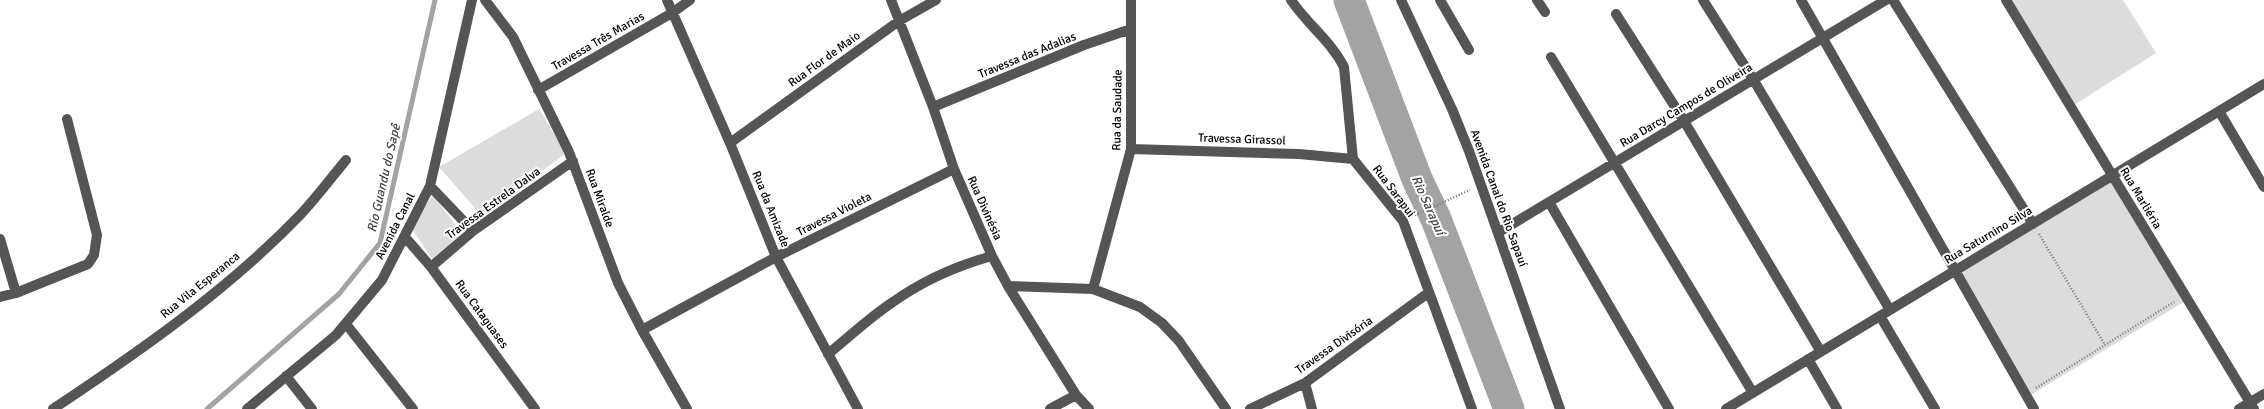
<svg xmlns="http://www.w3.org/2000/svg" width="2264" height="409" font-family="Signika,sans-serif">
<style>
.green{fill:#dcdcdc}
.lines{fill:none;stroke-linecap:round;stroke-linejoin:round}
.stream{stroke:#a3a3a3;stroke-width:5}
.river{stroke:#a3a3a3;stroke-width:31}
.path{stroke:#777;stroke-width:2.5;stroke-dasharray:1 2;stroke-linecap:butt}
.minor{stroke:#555;stroke-width:10}
.labels{text-anchor:middle;stroke-width:4;stroke-linejoin:round;paint-order:stroke}
.street-label{font-size:12px;fill:#000;stroke:#fff}
.water-label{font-size:13px;font-style:italic;fill:#444;stroke:#fff}
</style>
<rect width="100%" height="100%" fill="#fff"/>
<path class="green" d="M 2006,0 L 2123,0 L 2156,53 L 2071,107 Z
M 539,109 L 566,153 L 482,216 L 439,167 Z
M 2108,172 L 2187,300 L 2029,396 L 1956,268 Z
M 433,195 L 461,232 L 434,262 L 411,227 Z"/>
<g class="lines">
<path class="stream" d="M 207,409 L 339,294 L 380,243 L 435,0"/>
<path class="river" d="M 1349,0 L 1417,179 L 1436,219 L 1509,409"/>
<path class="path" d="M 1415,215 L 1470,190
M 2039,234 L 2105,345
M 2036,388 L 2174,302"/>
<path class="minor" d="M 485,0 L 513,37 L 569,152 L 618,283 L 642,330 L 687,409
M 667,0 L 730,143 L 776,257 L 858,409
M 891,0 L 933,107 L 954,169 L 992,256 L 1008,286 L 1076,395 L 1089,409
M 1291,0 C 1307,24 1331,41 1344,67 L 1353,159 L 1403,221 L 1472,409
M 1401,0 L 1452,109 L 1469,151 L 1560,409
M 1440,0 L 1469,50
M 1537,0 L 1545,12
M 1703,0 L 1753,79 L 1890,310
M 1801,0 L 2034,409
M 1893,0 L 2033,224
M 2006,0 L 2254,409
M 1616,14 L 1684,121 L 1821,352
M 1551,57 L 1753,393
M 538,90 L 672,13 L 690,0
M 933,107 L 1084,45 L 1131,29
M 2219,111 L 2264,187
M 730,143 L 899,21 L 936,0
M 1131,149 L 1299,154 L 1353,159
M 430,186 L 473,231
M 1549,202 L 1669,409
M 1499,232 L 1886,0
M 405,237 L 431,267 L 535,409
M 0,239 L 16,293
M 431,267 L 473,231 L 573,161
M 1008,286 L 1093,289 L 1140,307 L 1162,323 L 1179,341 L 1226,409
M 1093,289 L 1131,149 L 1131,0
M 0,297 L 16,293 L 88,264 L 94,255 L 97,235 L 67,119
M 1880,316 L 1935,409
M 346,324 L 413,409
M 642,330 L 776,257 L 954,169
M 828,354 C 849,337 870,317 893,302 C 924,280 956,266 992,256
M 1808,359 L 1837,409
M 286,376 L 312,409
M 1305,383 L 1312,409
M 53,409 C 140,351 228,290 301,214 C 317,197 331,178 346,160
M 247,409 L 336,335 L 382,280 L 430,186 L 472,0
M 1050,409 L 1076,395
M 1250,409 L 1305,383 L 1428,293
M 1726,409 L 2264,84
M 2239,409 L 2264,394"/>
</g>
<g class="labels">
<g class="street-label">
<text transform="translate(598 41) rotate(-30)" y="4">Travessa Três Marias</text>
<text transform="translate(1027 55) rotate(-22)" y="4">Travessa das Adalias</text>
<text transform="translate(824 59) rotate(-36)" y="4">Rua Flor de Maio</text>
<text transform="translate(1686 105) rotate(-31)" y="4">Rua Darcy Campos de Oliveira</text>
<text transform="translate(1117 110) rotate(-89)" y="4">Rua da Saudade</text>
<text transform="translate(1242 139) rotate(2)" y="4">Travessa Girassol</text>
<text transform="translate(1394 191) rotate(53)" y="4">Rua Sarapui</text>
<text transform="translate(600 198) rotate(70)" y="4">Rua Miralde</text>
<text transform="translate(1499 198) rotate(70)" y="4">Avenida Canal do Rio Sapauí</text>
<text transform="translate(2141 198) rotate(59)" y="4">Rua Marliéria</text>
<text transform="translate(493 203) rotate(-36)" y="4">Travessa Estrela Dalva</text>
<text transform="translate(985 208) rotate(66)" y="4">Rua Divinésia</text>
<text transform="translate(771 209) rotate(68)" y="4">Rua da Amizade</text>
<text transform="translate(834 214) rotate(-27)" y="4">Travessa Violeta</text>
<text transform="translate(395 226) rotate(-63)" y="4">Avenida Canal</text>
<text transform="translate(1988 235) rotate(-31)" y="4">Rua Saturnino Silva</text>
<text transform="translate(200 285) rotate(-39)" y="4">Rua Vila Esperanca</text>
<text transform="translate(482 314) rotate(54)" y="4">Rua Cataguases</text>
<text transform="translate(1334 345) rotate(-35)" y="4">Travessa Divisória</text>
</g>
<g class="water-label">
<text transform="translate(383 178) rotate(-77)" y="5">Rio Guandu do Sapê</text>
<text transform="translate(1429 205) rotate(66)" y="5">Rio Sarapuí</text>
</g>
</g>
</svg>
